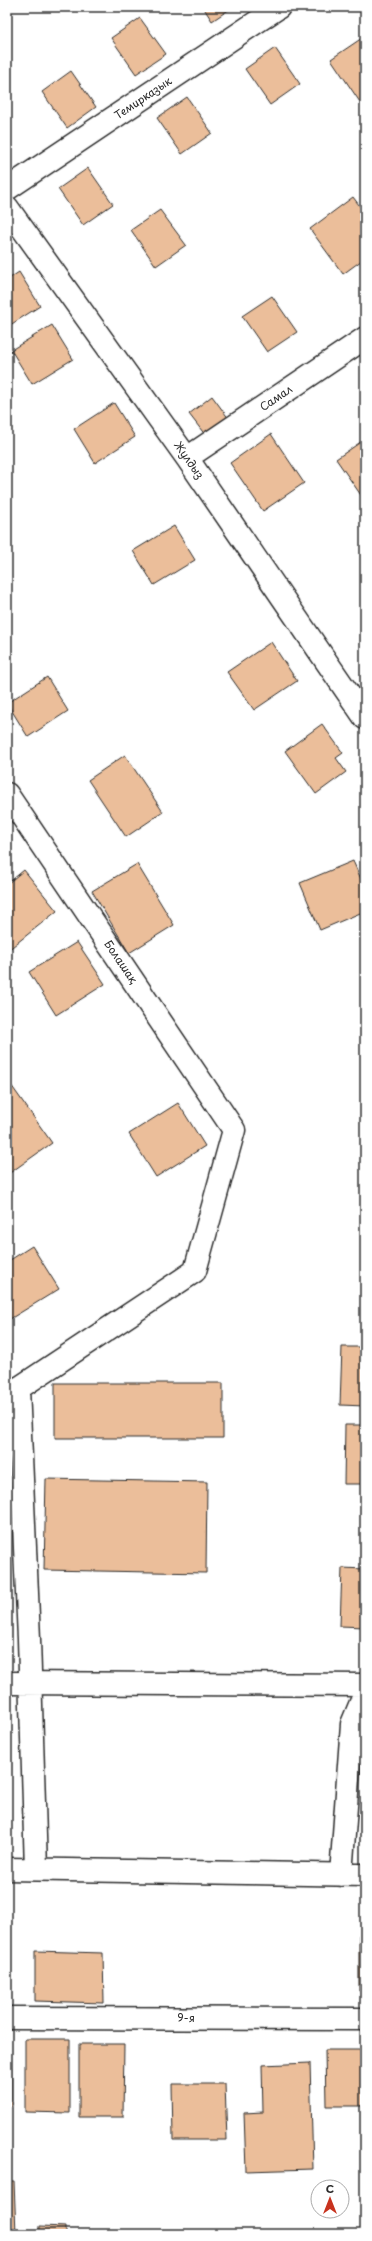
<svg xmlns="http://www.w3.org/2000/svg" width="372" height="2241" font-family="'Playpen Sans',sans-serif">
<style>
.building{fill:#ebbe9a;stroke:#2b2b2b}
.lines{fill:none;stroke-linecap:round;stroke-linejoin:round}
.minor-casing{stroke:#2b2b2b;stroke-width:25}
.minor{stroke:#fff;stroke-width:22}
.labels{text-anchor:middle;stroke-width:3.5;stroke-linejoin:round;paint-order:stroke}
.street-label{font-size:11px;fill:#2b2b2b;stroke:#fff}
</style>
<rect width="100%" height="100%" fill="#fff"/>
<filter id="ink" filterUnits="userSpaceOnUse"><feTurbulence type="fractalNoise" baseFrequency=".025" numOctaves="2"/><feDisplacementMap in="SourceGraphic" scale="8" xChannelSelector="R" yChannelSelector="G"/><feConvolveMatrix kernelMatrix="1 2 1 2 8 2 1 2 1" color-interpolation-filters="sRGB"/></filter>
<g filter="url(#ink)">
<path class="building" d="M 203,7 L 233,7 L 212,21 Z
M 140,18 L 166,54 L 136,74 L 111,38 Z
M 365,36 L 365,107 L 364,108 L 331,59 Z
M 275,48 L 300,84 L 270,105 L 245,69 Z
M 71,71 L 96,107 L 67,128 L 42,92 Z
M 187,97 L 212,133 L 182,154 L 157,118 Z
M 88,168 L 113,204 L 83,225 L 58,189 Z
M 353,197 L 365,213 L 365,258 L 343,274 L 310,229 Z
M 160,210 L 186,245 L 156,266 L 131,230 Z
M 19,272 L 40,306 L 7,327 L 7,280 Z
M 272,296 L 297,332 L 267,352 L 242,316 Z
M 52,325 L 73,359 L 32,384 L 11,350 Z
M 212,396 L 229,419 L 206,436 L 189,414 Z
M 114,403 L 135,437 L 95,463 L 74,429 Z
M 271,434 L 304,483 L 263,511 L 230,463 Z
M 365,439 L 365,501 L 336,459 Z
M 174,526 L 195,560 L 154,585 L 133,551 Z
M 271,642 L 297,681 L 254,710 L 227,672 Z
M 47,677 L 68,711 L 28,737 L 7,703 Z
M 322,724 L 343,753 L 336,758 L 346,772 L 316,794 L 285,751 Z
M 125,755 L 163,812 L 126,837 L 88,780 Z
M 353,861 L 365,888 L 365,911 L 320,930 L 300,883 Z
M 137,864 L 174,925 L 129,953 L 92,891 Z
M 24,870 L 57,911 L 7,951 L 7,884 Z
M 77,942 L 105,984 L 56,1015 L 29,972 Z
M 11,1085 L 52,1143 L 7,1175 L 7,1088 Z
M 178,1103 L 205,1146 L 156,1177 L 129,1134 Z
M 32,1246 L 59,1289 L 10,1319 L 7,1314 L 7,1262 Z
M 342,1347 L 365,1347 L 365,1406 L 340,1405 Z
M 55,1383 L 223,1383 L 223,1438 L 55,1438 Z
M 345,1425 L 365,1425 L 365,1484 L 344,1484 Z
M 46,1479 L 207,1482 L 206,1573 L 44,1570 Z
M 342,1568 L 365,1569 L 365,1627 L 340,1626 Z
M 359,1935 L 365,1935 L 365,1991 L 359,1991 Z
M 35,1951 L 103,1953 L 104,2003 L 35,2001 Z
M 25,2039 L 70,2039 L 70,2113 L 25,2112 Z
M 79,2044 L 124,2044 L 123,2117 L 79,2117 Z
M 325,2050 L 365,2050 L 365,2106 L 326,2106 Z
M 310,2063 L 313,2169 L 246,2171 L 244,2113 L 263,2112 L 262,2065 Z
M 7,2066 L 11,2066 L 11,2107 L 7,2107 Z
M 172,2084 L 225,2084 L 227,2140 L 173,2140 Z
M 7,2181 L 14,2181 L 16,2234 L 7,2234 Z
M 40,2226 L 66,2227 L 66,2234 L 40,2234 Z"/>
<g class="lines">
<g class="minor-casing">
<path id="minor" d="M 7,189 L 279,7
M 7,207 L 187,458 L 365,718
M 187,458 L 365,338
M 7,794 L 234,1130 L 195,1271 L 7,1396
M 18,1388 L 29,1639 L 36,1869
M 7,1683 L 365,1685
M 7,1869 L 365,1875
M 341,1875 L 352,1724 L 365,1693
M 7,2018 L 365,2019"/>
</g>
<use href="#minor" class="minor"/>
</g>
</g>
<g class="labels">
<g class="street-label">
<text transform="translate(143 98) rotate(-34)" y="4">Темирказык</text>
<text transform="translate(276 398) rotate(-34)" y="4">Самал</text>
<text transform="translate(189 460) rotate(55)" y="4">Жулдыз</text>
<text transform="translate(121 962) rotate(56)" y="4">Болашақ</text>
<text x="186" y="2022">9-я</text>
</g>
</g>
<rect width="372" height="2241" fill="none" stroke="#fff" stroke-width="24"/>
<rect x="12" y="12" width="348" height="2217" fill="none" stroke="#2b2b2b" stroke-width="1.5" filter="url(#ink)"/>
<g transform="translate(330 2199)"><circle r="19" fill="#ffffff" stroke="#aaaaaa"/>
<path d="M0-3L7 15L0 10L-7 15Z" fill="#c8321e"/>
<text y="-6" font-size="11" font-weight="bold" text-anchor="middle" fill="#2b2b2b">С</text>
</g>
</svg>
